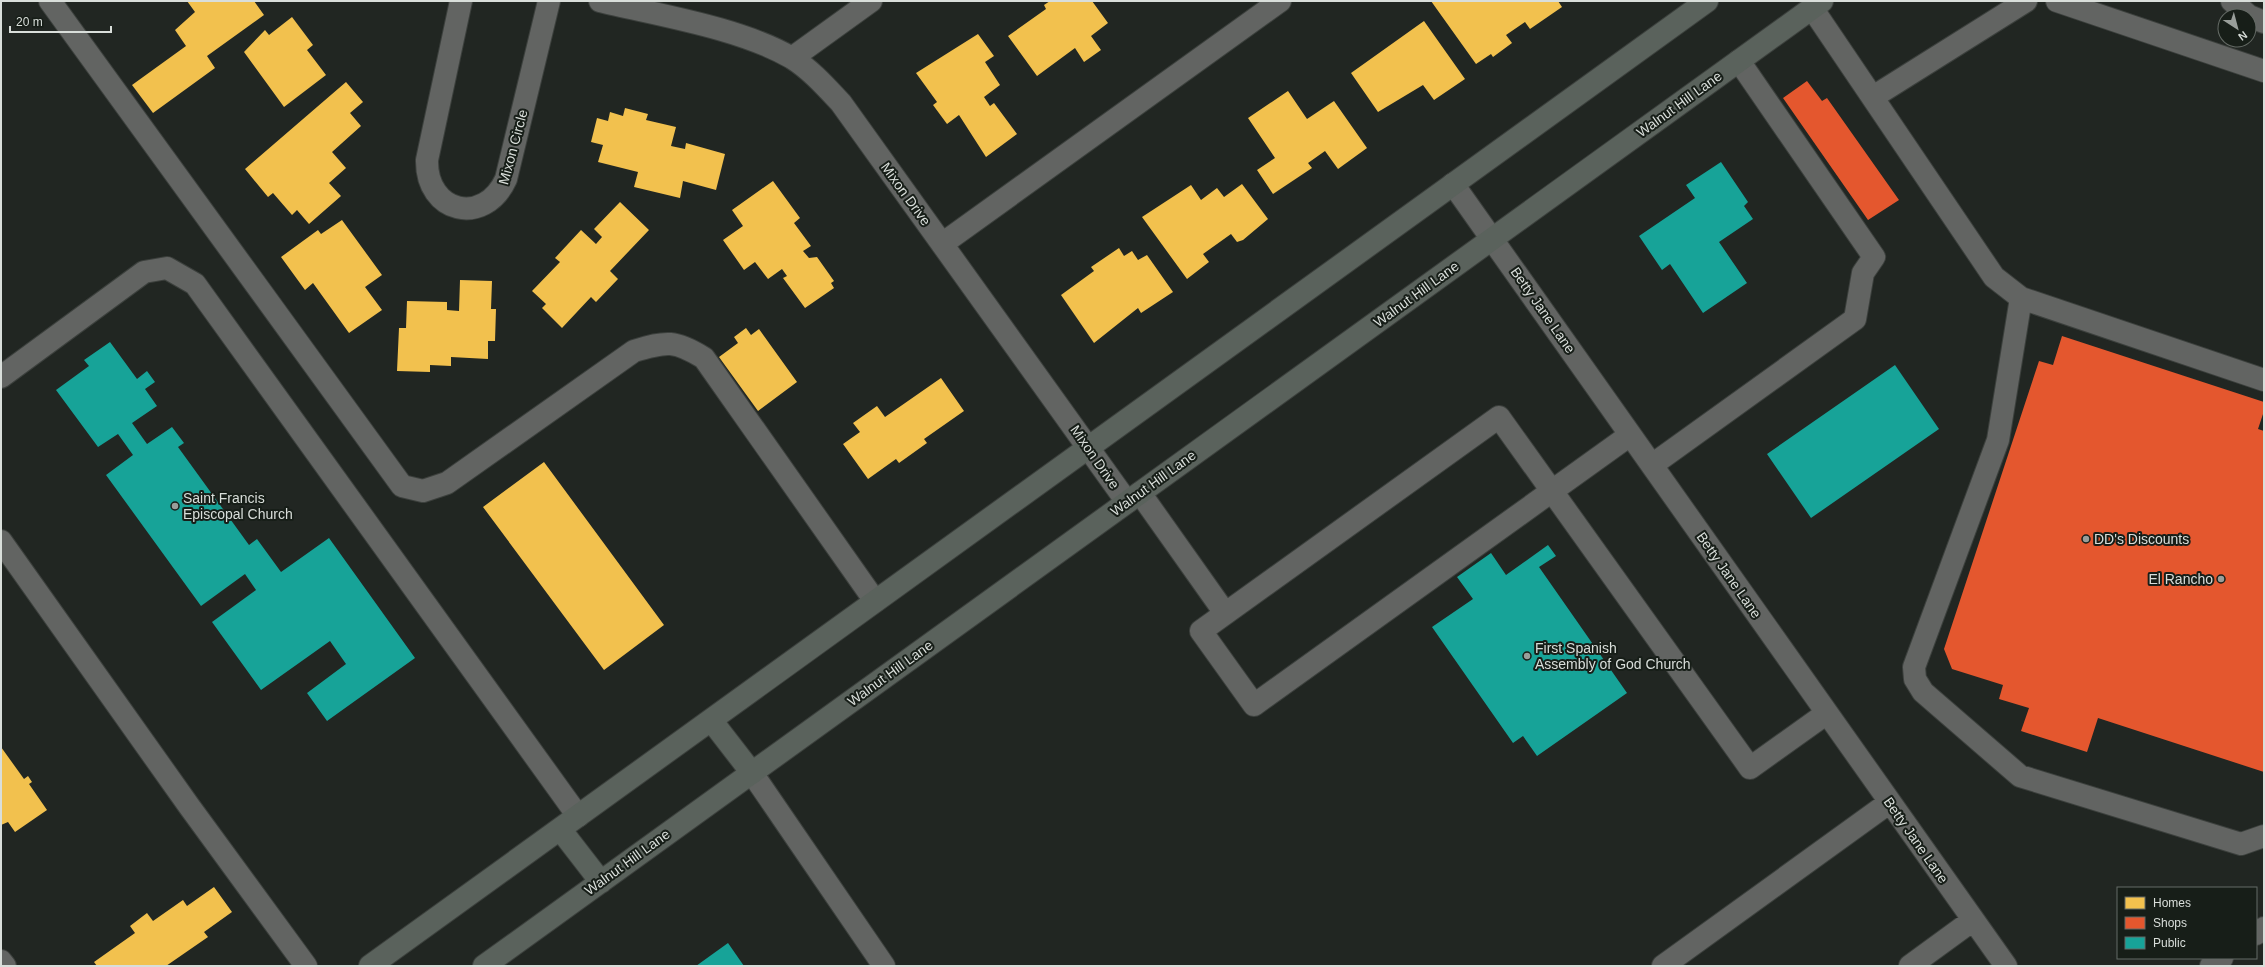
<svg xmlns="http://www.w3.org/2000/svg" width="2265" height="967" font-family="Arial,sans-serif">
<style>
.homes{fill:#f2c14e}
.shops{fill:#e4572e}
.public{fill:#17a398}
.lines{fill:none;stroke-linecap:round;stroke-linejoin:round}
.minor-casing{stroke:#3c403d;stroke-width:24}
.major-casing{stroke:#3c403d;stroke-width:24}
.minor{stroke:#626462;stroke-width:22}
.major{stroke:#5a625c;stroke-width:22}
.poi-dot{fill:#999e9a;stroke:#171e18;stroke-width:1.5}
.labels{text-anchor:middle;stroke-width:4;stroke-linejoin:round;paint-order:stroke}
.street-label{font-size:14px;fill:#d9deda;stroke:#171e18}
.poi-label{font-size:14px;fill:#d9deda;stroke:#171e18;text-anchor:start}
</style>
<rect width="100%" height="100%" fill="#212622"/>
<path class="homes" d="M 187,1 L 254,1 L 264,15 L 207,56 L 215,68 L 153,113 L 132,85 L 186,46 L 175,30 L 195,12 Z
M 1050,1 L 1092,1 L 1108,23 L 1091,36 L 1101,50 L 1084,62 L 1075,48 L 1037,76 L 1008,36 L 1046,9 L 1044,5 Z
M 1431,1 L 1558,1 L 1562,7 L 1530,29 L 1525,22 L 1506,35 L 1512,43 L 1493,57 L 1491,54 L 1476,64 Z
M 292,17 L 313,45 L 307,50 L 326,75 L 284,107 L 244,52 L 265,30 L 269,35 Z
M 1424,21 L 1465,79 L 1434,100 L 1423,85 L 1378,112 L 1351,73 Z
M 978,34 L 994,56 L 985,62 L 1000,85 L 984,97 L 990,106 L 994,103 L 1017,134 L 986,157 L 959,115 L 947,124 L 933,105 L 937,102 L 916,73 Z
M 346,82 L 363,102 L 350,113 L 361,126 L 332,152 L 346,168 L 329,183 L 341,196 L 309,224 L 297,210 L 292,215 L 273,193 L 268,197 L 245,169 Z
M 1288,91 L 1307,119 L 1334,101 L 1367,148 L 1338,169 L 1325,151 L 1308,163 L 1312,168 L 1273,194 L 1257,170 L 1275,158 L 1248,118 Z
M 625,108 L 648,114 L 646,120 L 676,127 L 671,146 L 685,149 L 686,143 L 725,154 L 716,190 L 683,181 L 680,198 L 634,187 L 638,172 L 598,162 L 603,145 L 591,142 L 597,118 L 608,121 L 610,112 L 623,116 Z
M 773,181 L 800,218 L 794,223 L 811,246 L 803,251 L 809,258 L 817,257 L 834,281 L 831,283 L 834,288 L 805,308 L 783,278 L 787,276 L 782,269 L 768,279 L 755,262 L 744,270 L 723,240 L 743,226 L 732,210 Z
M 1242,184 L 1268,219 L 1243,240 L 1237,242 L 1231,234 L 1203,254 L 1209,262 L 1187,279 L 1142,217 L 1191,185 L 1201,200 L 1217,188 L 1224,197 Z
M 620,202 L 649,230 L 610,271 L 618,279 L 596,302 L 591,297 L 562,328 L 542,308 L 546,304 L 532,291 L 560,262 L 555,258 L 581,230 L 596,244 L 602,237 L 594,229 Z
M 342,220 L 382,275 L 365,287 L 382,310 L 349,333 L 313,283 L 305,290 L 281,257 L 318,230 L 321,234 Z
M 1119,248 L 1124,256 L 1132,251 L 1138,260 L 1147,255 L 1173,292 L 1141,313 L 1138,308 L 1094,343 L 1061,295 L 1094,271 L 1091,267 Z
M 460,280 L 492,281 L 491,309 L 496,309 L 495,341 L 488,341 L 488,359 L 451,357 L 451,366 L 430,365 L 430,372 L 397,371 L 399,328 L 406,328 L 407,301 L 447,302 L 447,310 L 459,311 Z
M 746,328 L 751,335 L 759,329 L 797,382 L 758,411 L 719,357 L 738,343 L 734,337 Z
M 941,378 L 964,411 L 924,439 L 927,443 L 899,463 L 896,459 L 868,479 L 843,444 L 860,432 L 853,423 L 877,406 L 885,417 Z
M 544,462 L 664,625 L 604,670 L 483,507 Z
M 1,747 L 24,779 L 28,776 L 32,782 L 29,784 L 47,810 L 15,832 L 8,822 L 1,825 Z
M 214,887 L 232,912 L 204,932 L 208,937 L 166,966 L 97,966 L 94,962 L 135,933 L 130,926 L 147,913 L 153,921 L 183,900 L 187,906 Z"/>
<path class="shops" d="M 1807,81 L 1822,101 L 1827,98 L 1899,200 L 1868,220 L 1783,98 Z
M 2062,336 L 2264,402 L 2264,411 L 2258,429 L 2264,431 L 2264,772 L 2098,718 L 2087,752 L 2021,731 L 2029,708 L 1999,699 L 2003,685 L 1952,669 L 1944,649 L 2039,361 L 2053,365 Z"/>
<path class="public" d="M 1721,162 L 1748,202 L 1744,206 L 1753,219 L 1719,242 L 1747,283 L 1703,313 L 1670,264 L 1662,270 L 1639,236 L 1695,198 L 1686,185 Z
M 110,342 L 137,379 L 147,371 L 155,382 L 145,389 L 157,406 L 132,423 L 147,444 L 172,427 L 184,443 L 178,447 L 249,545 L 257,539 L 281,572 L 329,538 L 415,658 L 327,721 L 307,693 L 346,664 L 330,641 L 261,690 L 212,622 L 256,590 L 245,574 L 201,606 L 106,475 L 133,455 L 118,434 L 98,447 L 56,390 L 89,366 L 84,360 Z
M 1895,365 L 1939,429 L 1811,518 L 1767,454 Z
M 1548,545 L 1556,556 L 1539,567 L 1627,693 L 1537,756 L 1523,736 L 1513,743 L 1432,627 L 1473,599 L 1457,577 L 1491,553 L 1506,575 Z
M 728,943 L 744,966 L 696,966 Z"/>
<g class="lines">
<g class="minor-casing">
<path id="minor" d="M 50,1 L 402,486 L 423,491 L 447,483 L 634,351 C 667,341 675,340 704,358 L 875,601
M 461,1 L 427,160 C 426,213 484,227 506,179 L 549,1
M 600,1 C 658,15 741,28 792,58 C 811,70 826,87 841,103 L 1127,502
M 2057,1 L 2264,71
M 2232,1 L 2249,16 L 2264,22
M 1812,8 L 1994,277 L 2021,298 L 2264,380
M 792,58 L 871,1
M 1873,97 L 2026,1
M 1453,184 L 2006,966
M 942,244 L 1280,1
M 2021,298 L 1998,440 L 1914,667 L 1915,679 L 1923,692 L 2020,776 L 2241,844 L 2264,836
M 1,377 L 144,272 L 167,268 L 195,284 L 578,816
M 1630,435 L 1254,705 L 1201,631 L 1499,417 L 1750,768 L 1827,713
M 1652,465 L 1855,319 L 1863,273 L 1874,257 L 1739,61
M 1140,493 L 1225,613
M 1,541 L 189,806 L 306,966
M 752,773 L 884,966
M 2256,934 L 2264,928
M 1,961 L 5,966
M 1663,966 L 1890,802
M 1910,966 L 1973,920
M 2211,966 L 2222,958"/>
</g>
<g class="major-casing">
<path id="major" d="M 711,720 L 752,773
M 560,829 L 601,882
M 370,966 L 1707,1
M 484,966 L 1822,1"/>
</g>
<use href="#minor" class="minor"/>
<use href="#major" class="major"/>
</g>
<g class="poi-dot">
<circle cx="175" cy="506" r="4"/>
<circle cx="2086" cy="539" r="4"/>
<circle cx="2221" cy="579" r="4"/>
<circle cx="1527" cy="656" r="4"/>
</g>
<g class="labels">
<g class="street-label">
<text transform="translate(1679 104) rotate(-36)" y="5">Walnut Hill Lane</text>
<text transform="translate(513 147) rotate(-75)" y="5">Mixon Circle</text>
<text transform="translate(906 194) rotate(54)" y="5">Mixon Drive</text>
<text transform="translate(1416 294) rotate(-36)" y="5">Walnut Hill Lane</text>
<text transform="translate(1543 310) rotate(55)" y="5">Betty Jane Lane</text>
<text transform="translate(1095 457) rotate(55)" y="5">Mixon Drive</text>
<text transform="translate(1153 483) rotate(-36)" y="5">Walnut Hill Lane</text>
<text transform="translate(1729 575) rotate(55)" y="5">Betty Jane Lane</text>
<text transform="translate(890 673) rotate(-36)" y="5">Walnut Hill Lane</text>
<text transform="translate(1916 840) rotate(55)" y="5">Betty Jane Lane</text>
<text transform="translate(627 862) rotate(-36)" y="5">Walnut Hill Lane</text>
</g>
<g class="poi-label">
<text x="183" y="503">Saint Francis<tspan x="183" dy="16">Episcopal Church</tspan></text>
<text x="2094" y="544">DD's Discounts</text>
<text x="2213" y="584" text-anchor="end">El Rancho</text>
<text x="1535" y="653">First Spanish<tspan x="1535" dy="16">Assembly of God Church</tspan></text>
</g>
</g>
<rect width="2265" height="967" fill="none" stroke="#d9deda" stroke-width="4"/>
<rect x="2117" y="887" width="140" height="72" fill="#171e18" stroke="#656b66"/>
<rect x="2125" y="897" width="20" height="12" fill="#f2c14e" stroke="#656b66"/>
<text x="2153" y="907" font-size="12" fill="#d9deda">Homes</text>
<rect x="2125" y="917" width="20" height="12" fill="#e4572e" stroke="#656b66"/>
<text x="2153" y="927" font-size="12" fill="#d9deda">Shops</text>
<rect x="2125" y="937" width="20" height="12" fill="#17a398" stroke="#656b66"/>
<text x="2153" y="947" font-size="12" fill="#d9deda">Public</text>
<g transform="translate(2237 28) rotate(144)"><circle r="19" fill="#171e18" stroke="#656b66"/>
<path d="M0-3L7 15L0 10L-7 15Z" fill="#999e9a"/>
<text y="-6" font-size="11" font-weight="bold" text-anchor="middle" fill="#d9deda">N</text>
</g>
<path d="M10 26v6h101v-6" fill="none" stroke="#d9deda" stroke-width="2"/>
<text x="16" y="26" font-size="12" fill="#d9deda" stroke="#171e18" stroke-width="3" paint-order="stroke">20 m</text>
</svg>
